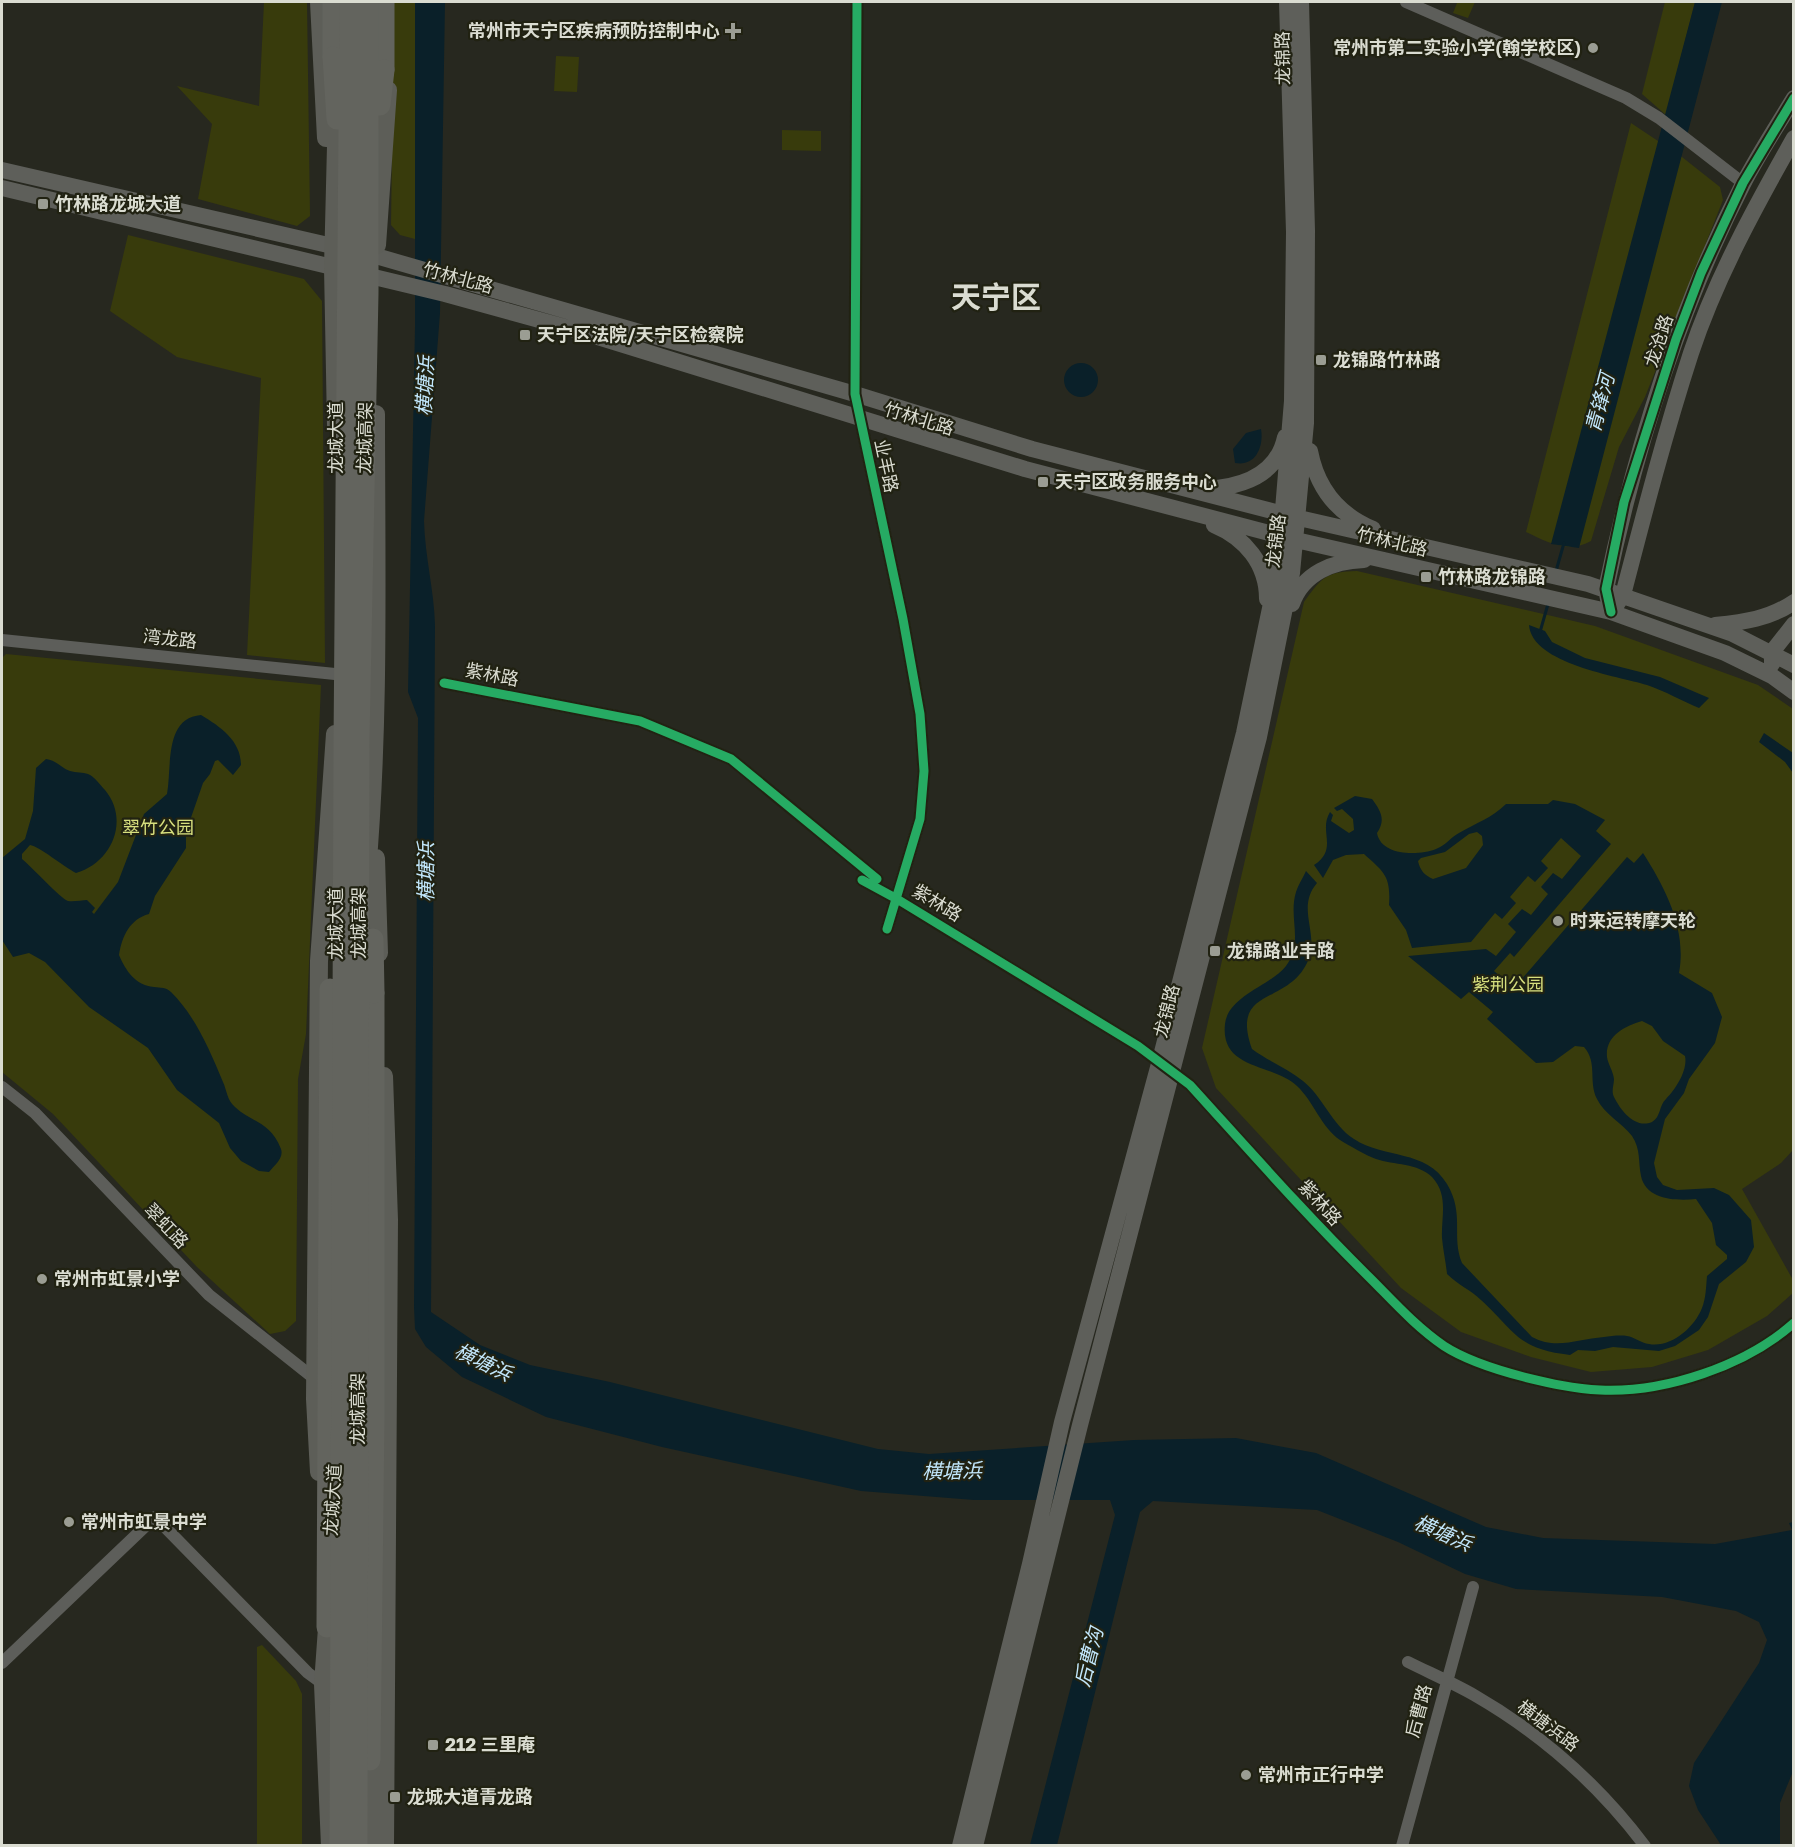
<svg xmlns="http://www.w3.org/2000/svg" width="1795" height="1847" font-family="'Golos Text','Noto Sans SC',sans-serif">
<style>
.green{fill:#383b0c}
.water{fill:#0a2029;fill-rule:evenodd}
.lines{fill:none;stroke-linecap:round;stroke-linejoin:round}
.stream{stroke:#0a2029;stroke-width:3}
.street{stroke:#5d5e5a;stroke-width:12}
.secondary{stroke:#5e5f5a;stroke-width:16}
.primary{stroke:#5d5e58;stroke-width:18}
.highway{stroke:#63645e;stroke-width:21}
.highway-bridge{stroke:#63645e;stroke-width:21}
.cycleway-casing{stroke:#212212;stroke-width:13}
.cycleway{stroke:#26ab63;stroke-width:9}
.poi-dot{fill:#9b9d93;stroke:#212212;stroke-width:2}
.labels{text-anchor:middle;stroke-width:4.5;stroke-linejoin:round;paint-order:stroke}
.poi-label{font-size:18px;font-weight:bold;fill:#dadcd1;stroke:#212212;text-anchor:start}
.street-label{font-size:18px;fill:#dadcd1;stroke:#212212}
.park-label{font-size:18px;fill:#d7df7e;stroke:#212212}
.water-label{font-size:20px;font-style:italic;fill:#c2e7fc;stroke:#212212}
.town-label{font-size:30px;font-weight:bold;fill:#dadcd1;stroke:#212212}
</style>
<rect width="100%" height="100%" fill="#27281f"/>
<path class="green" d="M 264,2 L 307,2 L 310,216 L 297,226 L 198,199 L 212,124 L 177,86 L 259,106 Z
M 394,2 L 415,2 L 415,239 L 400,235 L 391,225 Z
M 1427,2 L 1475,2 L 1468,18 L 1453,13 L 1457,3 Z
M 1665,2 L 1695,2 L 1666,115 L 1642,94 Z
M 556,56 L 579,57 L 577,92 L 554,91 Z
M 1631,123 L 1682,157 L 1720,187 L 1723,200 L 1645,397 L 1619,447 L 1591,541 C 1569,554 1547,542 1526,532 Z
M 782,130 L 821,131 L 821,151 L 782,150 Z
M 128,235 L 304,279 L 322,301 L 325,663 L 247,655 L 261,378 L 177,357 L 110,311 Z
M 1357,571 L 1595,626 L 1758,685 L 1793,709 L 1793,1150 L 1781,1163 L 1742,1189 L 1793,1280 L 1793,1293 L 1767,1316 L 1708,1350 L 1652,1367 L 1591,1372 L 1531,1357 L 1461,1332 L 1401,1288 L 1216,1088 L 1202,1048 L 1304,602 C 1322,577 1326,572 1357,571 Z
M 6,654 L 321,685 L 306,1034 L 298,1079 L 296,1321 L 285,1331 L 270,1334 L 197,1267 L 53,1114 L 2,1072 L 2,658 Z
M 262,1645 L 296,1681 L 302,1694 L 302,1845 L 257,1845 L 257,1647 Z"/>
<path class="water" d="M 415,2 L 445,2 L 440,313 L 424,521 C 425,557 434,590 435,625 L 431,1312 L 480,1345 L 530,1365 L 610,1382 L 878,1449 L 929,1454 L 1134,1440 L 1236,1438 L 1316,1453 L 1486,1527 L 1543,1538 L 1715,1544 L 1792,1530 L 1789,1523 L 1793,1522 L 1794,1769 L 1780,1803 L 1780,1845 L 1721,1845 L 1698,1810 L 1689,1786 L 1694,1763 L 1759,1663 L 1767,1640 L 1759,1622 L 1736,1611 L 1662,1597 L 1516,1589 L 1465,1574 L 1398,1542 L 1317,1510 L 1153,1501 L 1140,1512 L 1057,1845 L 1030,1845 L 1115,1515 L 1110,1500 L 974,1500 L 861,1491 L 662,1447 L 546,1417 L 462,1377 L 426,1347 L 415,1329 L 414,1307 L 418,718 L 408,692 L 415,327 Z
M 1695,2 L 1722,2 L 1579,548 L 1551,544 Z
M1064 380a17 17 0 1 1 34 0a17 17 0 1 1-34 0Z
M 1261,429 C 1264,446 1256,467 1235,463 L 1233,449 L 1246,433 Z
M 1529,625 L 1545,631 L 1552,642 L 1585,658 L 1660,677 L 1709,698 L 1699,708 C 1682,701 1665,691 1647,685 C 1618,676 1532,664 1529,625 Z
M 201,715 C 221,727 241,741 241,765 L 233,775 L 218,760 L 215,761 L 210,774 L 203,783 L 186,832 L 186,848 L 155,896 L 149,914 C 130,919 122,936 119,955 C 126,971 135,985 154,987 C 161,988 166,987 171,992 C 196,1017 210,1051 223,1082 C 227,1091 227,1100 235,1107 C 252,1123 270,1121 281,1149 C 284,1158 275,1165 269,1172 L 259,1171 L 241,1161 L 230,1148 L 219,1123 L 177,1090 L 148,1048 L 89,1007 L 45,962 L 29,953 L 13,957 L 2,940 L 2,858 L 25,839 L 33,811 L 36,768 L 46,759 C 56,760 61,768 70,771 C 76,773 83,772 88,774 C 95,777 100,785 105,790 C 130,820 112,863 76,873 C 64,867 39,846 30,845 L 22,854 L 22,859 C 32,867 61,899 68,901 C 74,902 82,900 87,900 L 95,908 L 92,912 L 94,914 L 118,882 L 144,814 L 167,794 C 172,766 164,718 201,715 Z
M 1764,733 L 1793,753 L 1793,773 L 1785,762 L 1759,742 Z
M 1355,796 L 1372,799 C 1381,811 1386,820 1377,833 C 1381,856 1418,856 1436,849 C 1445,846 1451,837 1459,833 C 1476,823 1492,818 1506,804 L 1548,804 L 1553,800 L 1575,804 L 1605,820 L 1596,831 L 1611,844 L 1514,957 L 1510,953 L 1494,971 L 1514,988 L 1627,857 L 1634,863 L 1643,853 C 1666,889 1687,930 1679,973 L 1712,993 L 1722,1017 L 1715,1043 L 1689,1079 L 1684,1093 L 1665,1119 L 1654,1163 L 1657,1177 L 1663,1185 L 1677,1190 L 1714,1188 L 1729,1195 L 1751,1220 L 1754,1247 L 1746,1262 L 1719,1284 L 1708,1317 L 1699,1330 L 1675,1346 L 1659,1351 L 1613,1347 L 1595,1351 L 1578,1350 L 1570,1355 C 1517,1349 1516,1332 1481,1300 C 1471,1290 1458,1285 1447,1274 C 1446,1263 1443,1250 1442,1238 C 1441,1217 1449,1195 1432,1177 C 1418,1163 1394,1165 1376,1159 C 1365,1155 1350,1146 1340,1140 C 1321,1127 1314,1102 1297,1086 C 1272,1063 1220,1070 1225,1024 C 1228,996 1270,986 1286,966 C 1304,942 1288,918 1296,892 C 1298,885 1303,878 1306,871 L 1317,883 C 1295,909 1321,934 1307,963 C 1286,1006 1230,987 1252,1049 C 1268,1061 1287,1068 1303,1081 C 1323,1097 1332,1125 1354,1139 C 1384,1159 1426,1149 1447,1184 C 1465,1214 1451,1236 1462,1263 L 1532,1337 C 1556,1350 1578,1339 1604,1337 C 1611,1336 1620,1335 1627,1336 C 1634,1337 1641,1343 1649,1344 C 1671,1348 1694,1328 1702,1308 C 1706,1298 1706,1287 1707,1276 L 1727,1259 L 1727,1255 L 1716,1245 L 1712,1223 L 1696,1199 C 1676,1201 1646,1200 1641,1176 C 1638,1161 1641,1150 1632,1136 C 1622,1123 1604,1114 1597,1099 C 1588,1081 1598,1063 1584,1047 L 1575,1046 L 1553,1062 L 1536,1063 L 1487,1019 L 1493,1012 L 1469,992 L 1461,999 L 1408,956 L 1486,949 L 1496,956 L 1516,932 L 1508,924 L 1522,909 L 1531,915 L 1548,894 L 1541,887 L 1553,873 L 1562,879 L 1581,856 L 1561,838 L 1541,861 L 1548,868 L 1535,882 L 1528,876 L 1510,897 L 1516,903 L 1502,919 L 1495,913 L 1471,942 L 1412,948 L 1406,930 L 1389,905 C 1391,876 1384,872 1364,854 L 1346,855 L 1333,860 L 1323,878 L 1314,865 C 1339,848 1318,832 1330,812 L 1333,815 L 1331,821 L 1349,833 L 1354,830 L 1353,819 L 1342,809 L 1337,811 L 1334,808 ZM 1477,832 L 1482,836 L 1483,845 L 1466,868 L 1433,879 C 1424,875 1420,870 1418,861 L 1421,858 L 1445,852 L 1469,834 ZM 1642,1021 L 1652,1026 L 1663,1041 L 1685,1056 C 1688,1070 1676,1089 1666,1099 C 1659,1105 1661,1117 1652,1122 C 1635,1129 1621,1111 1614,1097 C 1611,1091 1614,1085 1614,1079 C 1613,1071 1608,1064 1607,1057 C 1605,1036 1625,1026 1642,1021 Z"/>
<g class="lines">
<path class="stream" d="M 1556,571 L 1564,543
M 1540,632 L 1548,604"/>
<path class="street" d="M 857,2 L 855,394 L 903,619 L 920,714 L 924,771 L 920,819 L 887,929
M 1406,2 L 1626,98 L 1659,118 L 1743,183
M 2,640 L 335,674
M 444,683 L 640,721 L 731,759 L 877,879
M 862,880 L 897,899 L 1138,1046 L 1190,1085 C 1249,1150 1307,1216 1370,1278 C 1393,1301 1416,1327 1444,1346 C 1467,1361 1497,1370 1524,1377 C 1549,1383 1574,1389 1600,1390 C 1665,1393 1745,1366 1794,1323
M 2,1087 L 35,1113 L 209,1295 L 315,1379
M 1408,1662 C 1430,1673 1453,1683 1474,1695 C 1540,1733 1599,1785 1645,1846
M 2,1663 L 155,1517 L 308,1673 L 323,1684
M 1402,1846 L 1473,1587"/>
<path class="secondary" d="M 2,170 L 376,256 L 855,394 L 1032,449 L 1299,518 L 1588,584 L 1733,634 L 1794,665
M 2,188 L 445,294 L 572,329 L 1025,469 L 1296,540 L 1611,612 L 1725,653 L 1772,676 L 1794,692
M 1310,451 C 1317,488 1337,514 1373,529
M 1206,489 C 1241,487 1277,476 1285,437
M 1214,525 C 1245,538 1267,564 1267,599
M 1608,599 L 1606,589 C 1635,450 1678,311 1743,184 C 1758,155 1777,126 1794,98
M 1292,604 C 1303,573 1333,561 1364,560
M 1617,604 L 1623,595 C 1644,514 1665,433 1691,353 C 1716,278 1755,207 1794,138
M 1715,625 C 1744,622 1769,619 1794,602
M 1772,664 L 1772,652 L 1794,624
M 960,1846 L 1030,1564 L 1062,1422 L 1160,1060 L 1244,733 L 1278,570 L 1292,401 L 1294,232 L 1287,2
M 975,1846 L 1080,1425 L 1259,737 L 1292,573 L 1306,423 L 1307,231 L 1301,2"/>
<path class="primary" d="M 319,2 L 326,138
M 377,245 L 388,90
M 336,425 L 333,267 L 337,105
M 376,858 L 379,953
M 367,872 C 380,719 376,567 376,414
M 384,1076 L 389,1220 L 385,1846
M 319,1472 L 315,1399 L 319,961 L 335,734
M 328,1614 L 323,1684 L 330,1846
M 370,1745 L 372,1846"/>
<path class="highway" d="M 333,2 L 333,57
M 384,70 L 384,2
M 327,1627 L 330,989
M 370,1760 L 374,1418 L 374,993"/>
<path class="highway-bridge" d="M 333,57 L 337,119
M 380,105 L 384,70
M 373,939 L 374,993
M 340,1846 L 344,744 L 350,2
M 357,1846 L 359,740 L 368,293 L 368,2"/>
<g class="cycleway-casing">
<path id="cycleway" d="M 857,2 L 855,394 L 903,619 L 920,714 L 924,771 L 920,819 L 887,929
M 1611,612 L 1606,589 L 1624,502 L 1676,339 L 1701,273 L 1743,183 L 1794,98
M 444,683 L 640,721 L 731,759 L 877,879
M 862,880 L 897,899 L 1138,1046 L 1190,1085 C 1249,1150 1307,1216 1370,1278 C 1393,1301 1416,1327 1444,1346 C 1467,1361 1497,1370 1524,1377 C 1549,1383 1574,1389 1600,1390 C 1665,1393 1745,1366 1794,1323"/>
</g>
<use href="#cycleway" class="cycleway"/>
</g>
<g class="poi-dot">
<path d="M730 22h6v6h6v6h-6v6h-6v-6h-6v-6h6z"/>
<circle cx="1593" cy="48" r="6"/>
<rect x="37" y="198" width="12" height="12" rx="3"/>
<rect x="519" y="329" width="12" height="12" rx="3"/>
<rect x="1315" y="354" width="12" height="12" rx="3"/>
<rect x="1037" y="476" width="12" height="12" rx="3"/>
<rect x="1420" y="571" width="12" height="12" rx="3"/>
<circle cx="1558" cy="921" r="6"/>
<rect x="1209" y="945" width="12" height="12" rx="3"/>
<circle cx="42" cy="1279" r="6"/>
<circle cx="69" cy="1522" r="6"/>
<rect x="427" y="1739" width="12" height="12" rx="3"/>
<circle cx="1246" cy="1775" r="6"/>
<rect x="389" y="1791" width="12" height="12" rx="3"/>
</g>
<g class="labels">
<g class="poi-label">
<text x="720" y="37" text-anchor="end">常州市天宁区疾病预防控制中心</text>
<text x="1581" y="54" text-anchor="end">常州市第二实验小学(翰学校区)</text>
<text x="55" y="210">竹林路龙城大道</text>
<text x="537" y="341">天宁区法院/天宁区检察院</text>
<text x="1333" y="366">龙锦路竹林路</text>
<text x="1055" y="488">天宁区政务服务中心</text>
<text x="1438" y="583">竹林路龙锦路</text>
<text x="1570" y="927">时来运转摩天轮</text>
<text x="1227" y="957">龙锦路业丰路</text>
<text x="54" y="1285">常州市虹景小学</text>
<text x="81" y="1528">常州市虹景中学</text>
<text x="445" y="1751">212 三里庵</text>
<text x="1258" y="1781">常州市正行中学</text>
<text x="407" y="1803">龙城大道青龙路</text>
</g>
<g class="street-label">
<text transform="translate(1283 58) rotate(-91)" y="6">龙锦路</text>
<text transform="translate(458 278) rotate(15)" y="6">竹林北路</text>
<text transform="translate(1659 341) rotate(-72)" y="6">龙沧路</text>
<text transform="translate(919 419) rotate(17)" y="6">竹林北路</text>
<text transform="translate(336 438) rotate(-90)" y="6">龙城大道</text>
<text transform="translate(365 438) rotate(-89)" y="6">龙城高架</text>
<text transform="translate(886 466) rotate(78)" y="6">业丰路</text>
<text transform="translate(1276 541) rotate(-83)" y="6">龙锦路</text>
<text transform="translate(1392 542) rotate(13)" y="6">竹林北路</text>
<text transform="translate(170 639) rotate(6)" y="6">湾龙路</text>
<text transform="translate(492 675) rotate(11)" y="6">紫林路</text>
<text transform="translate(937 903) rotate(31)" y="6">紫林路</text>
<text transform="translate(359 923) rotate(-90)" y="6">龙城高架</text>
<text transform="translate(336 924) rotate(-90)" y="6">龙城大道</text>
<text transform="translate(1167 1011) rotate(-76)" y="6">龙锦路</text>
<text transform="translate(1320 1203) rotate(48)" y="6">紫林路</text>
<text transform="translate(166 1226) rotate(46)" y="6">翠虹路</text>
<text transform="translate(358 1409) rotate(-90)" y="6">龙城高架</text>
<text transform="translate(333 1500) rotate(-87)" y="6">龙城大道</text>
<text transform="translate(1419 1711) rotate(-75)" y="6">后曹路</text>
<text transform="translate(1548 1726) rotate(37)" y="6">横塘浜路</text>
</g>
<g class="park-label">
<text x="158" y="834">翠竹公园</text>
<text x="1508" y="991">紫荆公园</text>
</g>
<g class="water-label">
<text transform="translate(425 386) rotate(-87)" y="7">横塘浜</text>
<text transform="translate(1600 403) rotate(-75)" y="7">青锋河</text>
<text transform="translate(426 872) rotate(-90)" y="7">横塘浜</text>
<text transform="translate(483 1362) rotate(26)" y="7">横塘浜</text>
<text transform="translate(952 1471) rotate(-1)" y="7">横塘浜</text>
<text transform="translate(1443 1533) rotate(24)" y="7">横塘浜</text>
<text transform="translate(1089 1657) rotate(-76)" y="7">后曹沟</text>
</g>
<g class="town-label">
<text x="996" y="308">天宁区</text>
</g>
</g>
<rect width="1795" height="1847" fill="none" stroke="#dadcd1" stroke-width="6"/>
</svg>
